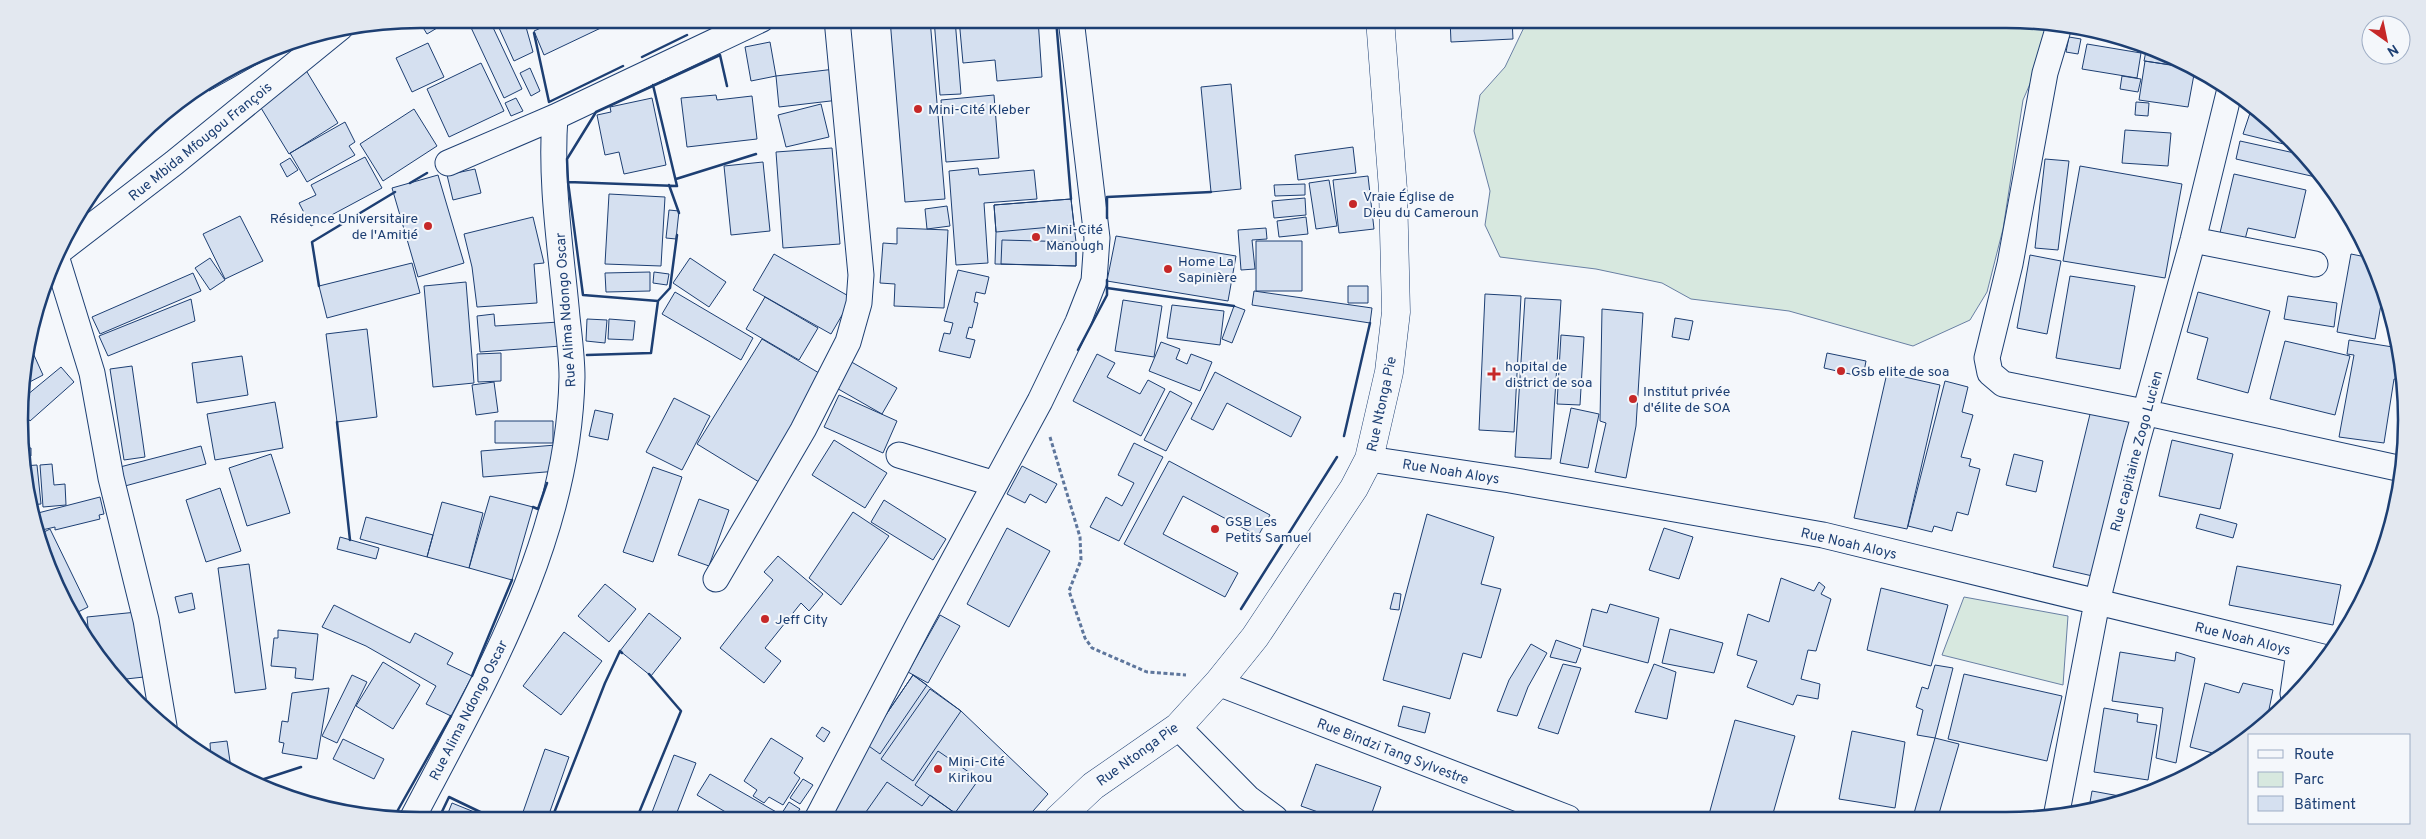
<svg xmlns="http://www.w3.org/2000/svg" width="2426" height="839" font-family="Overpass,sans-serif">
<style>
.green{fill:#d7e8df;stroke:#687fa3}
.building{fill:#d5e0f0;stroke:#1d3f73}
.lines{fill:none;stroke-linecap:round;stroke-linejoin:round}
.street-casing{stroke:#1d3f73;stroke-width:27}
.secondary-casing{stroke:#1d3f73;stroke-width:29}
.path{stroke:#5e769c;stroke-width:3;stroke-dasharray:4 2.5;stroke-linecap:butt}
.street{stroke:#f4f7fb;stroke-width:25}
.secondary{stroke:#f4f7fb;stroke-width:28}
.wall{stroke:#1d3f73;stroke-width:2.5}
.poi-dot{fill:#c62828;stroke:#f4f7fb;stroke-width:2}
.labels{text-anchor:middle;stroke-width:4;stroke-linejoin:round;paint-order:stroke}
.poi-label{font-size:14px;fill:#1d3f73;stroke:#f4f7fb;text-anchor:start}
.street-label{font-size:14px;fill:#1d3f73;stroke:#f4f7fb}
.rim{fill:none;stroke:#1d3f73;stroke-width:2.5}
</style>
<rect width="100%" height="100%" fill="#f4f7fb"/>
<path class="green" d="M 1528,19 L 2006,19 L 2062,26 L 2036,70 L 2023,100 L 2003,229 L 1987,292 L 1970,320 L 1913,346 L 1789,311 L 1691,299 L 1662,283 L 1596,269 L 1500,257 L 1485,225 L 1490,191 L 1474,131 L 1480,95 L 1505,67 Z
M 1964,597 L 2068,616 L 2063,685 L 1942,655 Z"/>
<path class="building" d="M 423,19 L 439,19 L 442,25 L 427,34 L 419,21 Z
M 467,19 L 489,19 L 522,89 L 504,98 Z
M 495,19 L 541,19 L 526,27 L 533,52 L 514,61 Z
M 561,19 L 601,19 L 605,26 L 544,55 L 534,31 Z
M 890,19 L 930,19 L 945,199 L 905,202 Z
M 934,19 L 955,19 L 961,94 L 940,95 Z
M 959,19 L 1038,19 L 1042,77 L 997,81 L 995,60 L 963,63 Z
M 1450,19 L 1512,19 L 1513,39 L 1451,42 Z
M 2069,37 L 2081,39 L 2078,54 L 2066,52 Z
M 770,42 L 776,76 L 751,81 L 745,47 Z
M 2136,42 L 2147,46 L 2147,49 L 2135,47 Z
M 428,43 L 444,77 L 412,92 L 396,58 Z
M 2087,44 L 2141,53 L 2137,78 L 2082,69 Z
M 2146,51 L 2173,56 L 2172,65 L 2144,61 Z
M 257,55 L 261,62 L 209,91 L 207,86 Z
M 2145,61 L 2195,69 L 2188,107 L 2139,100 Z
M 481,63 L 504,111 L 449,137 L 427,89 Z
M 304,67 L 338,123 L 289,154 L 255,98 Z
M 530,68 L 540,91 L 531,96 L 520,73 Z
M 835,69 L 839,100 L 779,107 L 776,76 Z
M 2122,76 L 2141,79 L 2138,92 L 2120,89 Z
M 1231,84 L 1241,189 L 1211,192 L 1201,87 Z
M 716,95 L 717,100 L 752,96 L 757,139 L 687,147 L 681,98 Z
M 994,95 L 999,158 L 946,162 L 941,100 Z
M 516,98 L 523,111 L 511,116 L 505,103 Z
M 652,98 L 666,165 L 624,174 L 619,152 L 605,155 L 597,115 L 611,112 L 610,107 Z
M 2136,102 L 2149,103 L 2148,116 L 2135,115 Z
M 821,104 L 829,137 L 786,147 L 778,115 Z
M 414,109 L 437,146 L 383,181 L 360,144 Z
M 2250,113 L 2267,117 L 2300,148 L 2243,134 Z
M 345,122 L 355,142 L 349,146 L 355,155 L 307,182 L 290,153 Z
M 2125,130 L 2171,133 L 2168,166 L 2122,163 Z
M 2240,141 L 2308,156 L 2321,174 L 2320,178 L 2236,159 Z
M 1353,147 L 1356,173 L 1298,180 L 1295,155 Z
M 832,148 L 840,244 L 783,248 L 776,152 Z
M 365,157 L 382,188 L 311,226 L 299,203 L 316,195 L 311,185 Z
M 290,158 L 298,170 L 287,177 L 280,164 Z
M 2045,159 L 2069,161 L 2058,250 L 2035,248 Z
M 763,162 L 770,231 L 731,235 L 724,166 Z
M 2080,166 L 2182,184 L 2165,278 L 2063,261 Z
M 978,168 L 979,175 L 1034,170 L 1037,199 L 984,203 L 988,263 L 956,265 L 949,171 Z
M 475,169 L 481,193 L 453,200 L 447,175 Z
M 2234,174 L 2306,190 L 2295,238 L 2248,228 L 2244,243 L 2219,237 Z
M 438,175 L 464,263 L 418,277 L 392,188 Z
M 1368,176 L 1374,229 L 1339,233 L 1333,180 Z
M 1329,180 L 1337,226 L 1316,229 L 1309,183 Z
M 1305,184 L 1305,195 L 1275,196 L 1274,185 Z
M 609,194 L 665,197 L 661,266 L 605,264 Z
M 1305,198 L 1306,215 L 1274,218 L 1272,201 Z
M 1071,199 L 1074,225 L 996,232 L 994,205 Z
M 1071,199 L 1076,242 L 1076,266 L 995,264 L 996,232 L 994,205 Z
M 947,206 L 950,226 L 927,229 L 925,209 Z
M 669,210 L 679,211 L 676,239 L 666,238 Z
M 240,216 L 263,261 L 225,279 L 203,234 Z
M 533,217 L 544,263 L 534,264 L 537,303 L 477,307 L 472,267 L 464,234 Z
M 1306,217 L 1308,234 L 1279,237 L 1277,221 Z
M 897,228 L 948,230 L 944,308 L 894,306 L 895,284 L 880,283 L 883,243 L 897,244 Z
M 1266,228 L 1267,239 L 1252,240 L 1255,269 L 1241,270 L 1238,230 Z
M 1116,236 L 1236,256 L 1228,301 L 1107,281 Z
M 1002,240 L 1076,242 L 1076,266 L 1001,264 Z
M 1256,241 L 1302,241 L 1302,291 L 1256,291 Z
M 774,254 L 852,298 L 831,334 L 753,290 Z
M 2351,254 L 2371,258 L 2384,287 L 2375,339 L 2337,332 Z
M 2030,255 L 2061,261 L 2047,334 L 2017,328 Z
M 210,258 L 225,280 L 210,290 L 195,268 Z
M 690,258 L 726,282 L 709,307 L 673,283 Z
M 412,263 L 420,293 L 327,318 L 319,286 Z
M 958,270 L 989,277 L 985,294 L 976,292 L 974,302 L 978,303 L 972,328 L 969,327 L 966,338 L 975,340 L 970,358 L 939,351 L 944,333 L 950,334 L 953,323 L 944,321 Z
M 650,272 L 650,291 L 606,292 L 605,273 Z
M 654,272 L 669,274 L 667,285 L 653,283 Z
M 193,273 L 201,291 L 100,334 L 92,317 Z
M 2070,276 L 2135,286 L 2120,369 L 2056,358 Z
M 466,282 L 474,383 L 433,387 L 424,286 Z
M 1348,286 L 1368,286 L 1368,303 L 1348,303 Z
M 1254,291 L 1372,308 L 1370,323 L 1252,305 Z
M 675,292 L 753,338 L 741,360 L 662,314 Z
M 2198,292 L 2270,311 L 2248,393 L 2197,379 L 2208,338 L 2187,332 Z
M 1485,294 L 1521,296 L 1514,432 L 1479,430 Z
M 2288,296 L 2337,303 L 2334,327 L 2284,319 Z
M 765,297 L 818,328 L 799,360 L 746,329 Z
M 1525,298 L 1561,300 L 1551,459 L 1515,457 Z
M 191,299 L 195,321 L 108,356 L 99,336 Z
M 1123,300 L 1162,306 L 1154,357 L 1115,351 Z
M 1172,305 L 1224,311 L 1220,345 L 1167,338 Z
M 1234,306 L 1245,310 L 1232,343 L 1222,339 Z
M 1602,309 L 1643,313 L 1636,426 L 1626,478 L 1595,472 L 1606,423 L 1600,421 Z
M 494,314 L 495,326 L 559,322 L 561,346 L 480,352 L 477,316 Z
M 1675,318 L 1693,321 L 1689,340 L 1672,337 Z
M 587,319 L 607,320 L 605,343 L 586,341 Z
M 609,319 L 635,321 L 633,340 L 608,339 Z
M 367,329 L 377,417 L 337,422 L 326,334 Z
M 1561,335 L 1584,337 L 1580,405 L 1557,404 Z
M 762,339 L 824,376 L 759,482 L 697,444 Z
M 2349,340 L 2399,348 L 2404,380 L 2394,379 L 2384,443 L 2339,437 L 2354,355 L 2347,354 Z
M 2285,341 L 2350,356 L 2335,415 L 2270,399 Z
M 1161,342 L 1180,349 L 1176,359 L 1187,364 L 1191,354 L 1212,362 L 1200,391 L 1149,371 Z
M 33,353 L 43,375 L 22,386 L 22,367 L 26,356 Z
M 501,353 L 501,381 L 478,382 L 477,354 Z
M 1827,353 L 1866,361 L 1863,377 L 1824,368 Z
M 1097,354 L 1115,363 L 1107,377 L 1140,394 L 1148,380 L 1165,389 L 1141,436 L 1073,401 Z
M 242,356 L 248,395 L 197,403 L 192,363 Z
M 848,360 L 897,388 L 882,414 L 833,386 Z
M 132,366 L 145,457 L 124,460 L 110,369 Z
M 61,367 L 74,382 L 30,421 L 21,410 L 21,400 Z
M 1215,372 L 1301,417 L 1291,437 L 1227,403 L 1213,430 L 1191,419 Z
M 1887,373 L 1940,385 L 1907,529 L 1854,518 Z
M 1945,381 L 1968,387 L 1962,412 L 1973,415 L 1961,457 L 1971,459 L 1969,466 L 1980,469 L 1968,515 L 1957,512 L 1952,531 L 1934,526 L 1932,532 L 1908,526 Z
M 494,382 L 498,412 L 476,415 L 472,385 Z
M 1170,391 L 1192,403 L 1166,451 L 1144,440 Z
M 839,395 L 897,421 L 883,453 L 824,427 Z
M 674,398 L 710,416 L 682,470 L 646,452 Z
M 275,402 L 283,448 L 215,460 L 207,414 Z
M 1571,408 L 1599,414 L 1588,468 L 1560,463 Z
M 2405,409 L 2406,445 L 2406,450 L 2402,450 Z
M 595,410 L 613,414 L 608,440 L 589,436 Z
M 2091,410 L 2134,420 L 2097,577 L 2053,567 Z
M 495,421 L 553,421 L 553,443 L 495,443 Z
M 834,440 L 887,473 L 865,508 L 812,475 Z
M 2172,440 L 2233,454 L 2220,509 L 2159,496 Z
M 1134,443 L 1163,457 L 1119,541 L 1090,527 L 1106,497 L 1122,506 L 1134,483 L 1118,475 Z
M 556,445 L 558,471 L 483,477 L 481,451 Z
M 201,446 L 206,464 L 125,486 L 120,467 Z
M 20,448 L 31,448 L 31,456 L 21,457 Z
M 271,454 L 290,513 L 247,526 L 229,468 Z
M 2014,454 L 2043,461 L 2036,492 L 2006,485 Z
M 1169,461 L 1270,515 L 1258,536 L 1183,496 L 1163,534 L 1238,573 L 1225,597 L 1124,544 Z
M 52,464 L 54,485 L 65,484 L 66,505 L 43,507 L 40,465 Z
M 37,465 L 41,504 L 29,505 L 23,466 Z
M 1022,466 L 1057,484 L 1046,503 L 1030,494 L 1025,503 L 1007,494 Z
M 653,467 L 682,477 L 653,562 L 623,552 Z
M 220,488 L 241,551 L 206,562 L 186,500 Z
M 490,496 L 533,507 L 512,580 L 469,568 Z
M 100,497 L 104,514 L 99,515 L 100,519 L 55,530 L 55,527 L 42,530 L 38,513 Z
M 699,499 L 729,510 L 709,566 L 678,555 Z
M 884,500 L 946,539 L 933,560 L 871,522 Z
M 442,502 L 483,513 L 469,568 L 427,557 Z
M 853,512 L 889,536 L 841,605 L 809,578 Z
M 1427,514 L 1494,537 L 1481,584 L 1501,589 L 1481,658 L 1463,653 L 1450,699 L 1383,680 Z
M 2200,514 L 2237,524 L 2233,538 L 2196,528 Z
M 366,517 L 433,535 L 427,557 L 360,539 Z
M 1007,528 L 1050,551 L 1009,627 L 967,604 Z
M 1664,528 L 1693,537 L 1679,579 L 1649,570 Z
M 50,529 L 88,607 L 74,614 L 38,535 Z
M 340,537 L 379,548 L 376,559 L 337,549 Z
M 778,556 L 823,594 L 809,611 L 801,603 L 765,648 L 781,661 L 764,683 L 720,648 L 773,580 L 764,572 Z
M 2374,557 L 2379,559 L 2366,589 Z
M 249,564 L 266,689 L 235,693 L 218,568 Z
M 2237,566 L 2341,585 L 2333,625 L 2229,605 Z
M 1781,578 L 1814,591 L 1819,582 L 1825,587 L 1821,594 L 1831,599 L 1816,651 L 1808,650 L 1801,679 L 1820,684 L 1818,699 L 1797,695 L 1793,705 L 1747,687 L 1757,661 L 1737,655 L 1748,614 L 1769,622 Z
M 605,584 L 636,609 L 609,642 L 578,616 Z
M 1881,588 L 1948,605 L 1931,666 L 1867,650 Z
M 192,593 L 195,609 L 179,613 L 175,597 Z
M 1394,593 L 1401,594 L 1399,610 L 1390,609 Z
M 1610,604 L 1659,618 L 1648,663 L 1583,646 L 1592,609 L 1607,613 Z
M 334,605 L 410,643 L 415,633 L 453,653 L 447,664 L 472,676 L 451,716 L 426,704 L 436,686 L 366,646 L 322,627 Z
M 137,612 L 144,677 L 117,680 L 90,647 L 87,617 Z
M 649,613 L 681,638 L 651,676 L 620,651 Z
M 940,615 L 960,626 L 928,683 L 908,672 Z
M 1670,629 L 1723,643 L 1714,673 L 1662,663 Z
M 278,630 L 318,634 L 313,680 L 295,678 L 296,668 L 271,666 L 274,638 L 278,638 Z
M 564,632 L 602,661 L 561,715 L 523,686 Z
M 1556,640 L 1581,649 L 1576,663 L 1550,657 Z
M 1531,644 L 1547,653 L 1528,687 L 1517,716 L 1497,711 L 1509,680 Z
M 2120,652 L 2175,661 L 2176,652 L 2195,658 L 2176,763 L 2156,758 L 2163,708 L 2112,701 Z
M 383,662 L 420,685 L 393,729 L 356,706 Z
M 1563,664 L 1581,668 L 1558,734 L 1538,728 Z
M 1654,664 L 1676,672 L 1667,719 L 1635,712 Z
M 1935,665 L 1953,668 L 1935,738 L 1917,735 L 1923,710 L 1916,707 L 1922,687 L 1928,689 Z
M 1964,674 L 2062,696 L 2047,761 L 1948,739 Z
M 352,675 L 367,682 L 337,743 L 322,736 Z
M 913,675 L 927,685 L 880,754 L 866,744 Z
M 913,675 L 961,711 L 1048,794 L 1026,819 L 830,819 L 866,744 Z
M 2205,683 L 2239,693 L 2243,683 L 2273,690 L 2266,724 L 2220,755 L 2190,747 Z
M 329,688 L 317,759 L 282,753 L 284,743 L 279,742 L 282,721 L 288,722 L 292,693 Z
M 930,689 L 961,711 L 913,781 L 881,759 Z
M 1403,706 L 1430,713 L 1425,733 L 1398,726 Z
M 2104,708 L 2138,714 L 2137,722 L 2157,725 L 2148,780 L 2094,772 Z
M 1735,720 L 1795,736 L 1772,817 L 1708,818 Z
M 822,727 L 830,732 L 824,742 L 816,736 Z
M 1852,731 L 1905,742 L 1895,808 L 1839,799 Z
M 771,738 L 803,758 L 794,773 L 800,778 L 783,805 L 769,797 L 764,803 L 753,796 L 757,790 L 744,781 Z
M 1935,738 L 1959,744 L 1938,817 L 1913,817 Z
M 343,739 L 384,759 L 374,779 L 333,759 Z
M 227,741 L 231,768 L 211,759 L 210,743 Z
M 545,749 L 569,757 L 547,820 L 536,820 L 522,815 Z
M 938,751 L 979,779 L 955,813 L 915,785 Z
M 674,755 L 696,763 L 674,820 L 649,820 Z
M 1316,764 L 1381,787 L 1370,818 L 1335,818 L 1301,806 Z
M 710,774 L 785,817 L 783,819 L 739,820 L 697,795 Z
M 803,779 L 813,785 L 800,804 L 790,798 Z
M 887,782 L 922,806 L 930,795 L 955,813 L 951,819 L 861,819 Z
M 2092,791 L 2125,797 L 2089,808 Z
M 789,802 L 800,809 L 793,819 L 782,813 Z
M 452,803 L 494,820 L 450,820 L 446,818 Z
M 555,811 L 565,820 L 551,820 Z"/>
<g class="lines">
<g class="street-casing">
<path id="street" d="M 2059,26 L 2045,73 L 2010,264 L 1987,358 L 1990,373 L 2003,384 L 2134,410 L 2402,469
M 448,163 L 555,117 L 762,19
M 2193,240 L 2315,264
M 57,253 L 174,163 L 341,27
M 56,256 L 92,373 L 111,478 L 146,620 L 164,726
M 899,455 L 995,484
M 1369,459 L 1510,480 L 1823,535 L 2323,657
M 716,579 L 803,430 L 848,342 L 859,303 L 861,275 L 837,19
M 1218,683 L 1568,818
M 2293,694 L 2299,652
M 1178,727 L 1248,798 L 1275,818
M 2056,817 L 2097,602 L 2136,445 L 2193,240 L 2230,89
M 412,819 C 485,680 569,539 572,377 C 572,357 569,336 567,317 C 561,250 550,183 555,117
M 817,819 L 918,626 L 1040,401 L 1078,322 L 1094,281 L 1097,238 L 1071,19"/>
</g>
<g class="secondary-casing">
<path id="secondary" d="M 1058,819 L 1093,786 L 1178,727 L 1218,683 L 1255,637 L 1354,488 L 1369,459 L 1389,372 L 1396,312 L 1393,190 L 1380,19"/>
</g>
<path class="path" d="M 1050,437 L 1080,537 L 1081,560 L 1069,591 L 1085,638 L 1092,648 L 1147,672 L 1186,675"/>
<use href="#street" class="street"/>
<use href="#secondary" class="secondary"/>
<path class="wall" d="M 1056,19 L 1071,199
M 534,33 L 549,102 L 623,66
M 642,57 L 687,35
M 653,85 L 677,186 L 568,182 L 567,159 L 596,112 L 720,55 L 727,86
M 676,179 L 756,154
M 568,182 L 583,295 L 658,301 L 670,288 L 677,235
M 410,183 L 427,173
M 669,185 L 679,213
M 1107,218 L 1107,197 L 1211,192
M 319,286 L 312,242 L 395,192
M 1107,288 L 1234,306
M 1078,350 L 1107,295 L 1107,280
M 587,355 L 651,353 L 658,301
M 337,422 L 350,540
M 1344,436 L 1370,323
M 533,507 L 538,509 L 547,483
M 1241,609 L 1337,457
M 472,676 L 512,580
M 258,781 L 301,767
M 554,813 L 605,683 L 620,651 L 622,653
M 394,817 L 451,716
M 438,820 L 449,797 L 497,820
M 636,820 L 681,711 L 649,674"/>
</g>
<g class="poi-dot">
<circle cx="918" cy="109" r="5"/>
<circle cx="1353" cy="204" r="5"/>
<circle cx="428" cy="226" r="5"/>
<circle cx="1036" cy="237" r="5"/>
<circle cx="1168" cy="269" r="5"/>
<circle cx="1841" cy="371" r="5"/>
<path d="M1491.5 366.5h5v5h5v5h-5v5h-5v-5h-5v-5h5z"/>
<circle cx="1633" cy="399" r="5"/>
<circle cx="1215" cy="529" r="5"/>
<circle cx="765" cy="619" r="5"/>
<circle cx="938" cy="769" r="5"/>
</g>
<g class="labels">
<g class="poi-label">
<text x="928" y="114">Mini-Cité Kleber</text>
<text x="1363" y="201">Vraie Église de<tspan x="1363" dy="16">Dieu du Cameroun</tspan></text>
<text x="418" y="223" text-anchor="end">Résidence Universitaire<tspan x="418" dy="16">de l'Amitié</tspan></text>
<text x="1046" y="234">Mini-Cité<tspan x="1046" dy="16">Manough</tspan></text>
<text x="1178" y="266">Home La<tspan x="1178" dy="16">Sapinière</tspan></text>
<text x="1505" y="371">hopital de<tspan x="1505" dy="16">district de soa</tspan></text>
<text x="1851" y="376">Gsb elite de soa</text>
<text x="1643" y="396">Institut privée<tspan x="1643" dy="16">d'élite de SOA</tspan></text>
<text x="1225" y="526">GSB Les<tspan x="1225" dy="16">Petits Samuel</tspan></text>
<text x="775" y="624">Jeff City</text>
<text x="948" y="766">Mini-Cité<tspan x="948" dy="16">Kirikou</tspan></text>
</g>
<g class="street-label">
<text transform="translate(200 141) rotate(-39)" y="5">Rue Mbida Mfougou François</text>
<text transform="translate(565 310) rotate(-94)" y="5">Rue Alima Ndongo Oscar</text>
<text transform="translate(1381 404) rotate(-78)" y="5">Rue Ntonga Pie</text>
<text transform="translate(2136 451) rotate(-75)" y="5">Rue capitaine Zogo Lucien</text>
<text transform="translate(1451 471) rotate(9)" y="5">Rue Noah Aloys</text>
<text transform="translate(1849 543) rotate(13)" y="5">Rue Noah Aloys</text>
<text transform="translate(2243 638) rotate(14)" y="5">Rue Noah Aloys</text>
<text transform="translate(468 710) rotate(-63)" y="5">Rue Alima Ndongo Oscar</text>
<text transform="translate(1393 751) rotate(21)" y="5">Rue Bindzi Tang Sylvestre</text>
<text transform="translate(1137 754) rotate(-36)" y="5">Rue Ntonga Pie</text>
</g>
</g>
<path d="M0 0H2426V839H0ZM420 28H2006A392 392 0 0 1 2398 420V420A392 392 0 0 1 2006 812H420A392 392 0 0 1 28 420V420A392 392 0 0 1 420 28Z" fill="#e3e8f0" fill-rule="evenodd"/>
<path class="rim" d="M420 28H2006A392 392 0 0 1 2398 420V420A392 392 0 0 1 2006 812H420A392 392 0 0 1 28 420V420A392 392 0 0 1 420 28Z"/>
<rect x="2248" y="734" width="162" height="90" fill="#f4f7fb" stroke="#9eadc5"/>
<rect x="2258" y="750" width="25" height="8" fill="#f4f7fb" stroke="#9eadc5"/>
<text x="2294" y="759" font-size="15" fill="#1d3f73">Route</text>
<rect x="2258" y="772" width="25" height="15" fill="#d7e8df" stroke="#9eadc5"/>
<text x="2294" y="784" font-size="15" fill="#1d3f73">Parc</text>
<rect x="2258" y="796" width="25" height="15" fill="#d5e0f0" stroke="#9eadc5"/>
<text x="2294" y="809" font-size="15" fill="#1d3f73">Bâtiment</text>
<g transform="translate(2386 40) rotate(147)"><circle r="24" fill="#f4f7fb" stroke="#9eadc5"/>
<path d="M0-4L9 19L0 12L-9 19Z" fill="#c62828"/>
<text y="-8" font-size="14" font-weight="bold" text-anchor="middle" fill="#1d3f73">N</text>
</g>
</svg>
